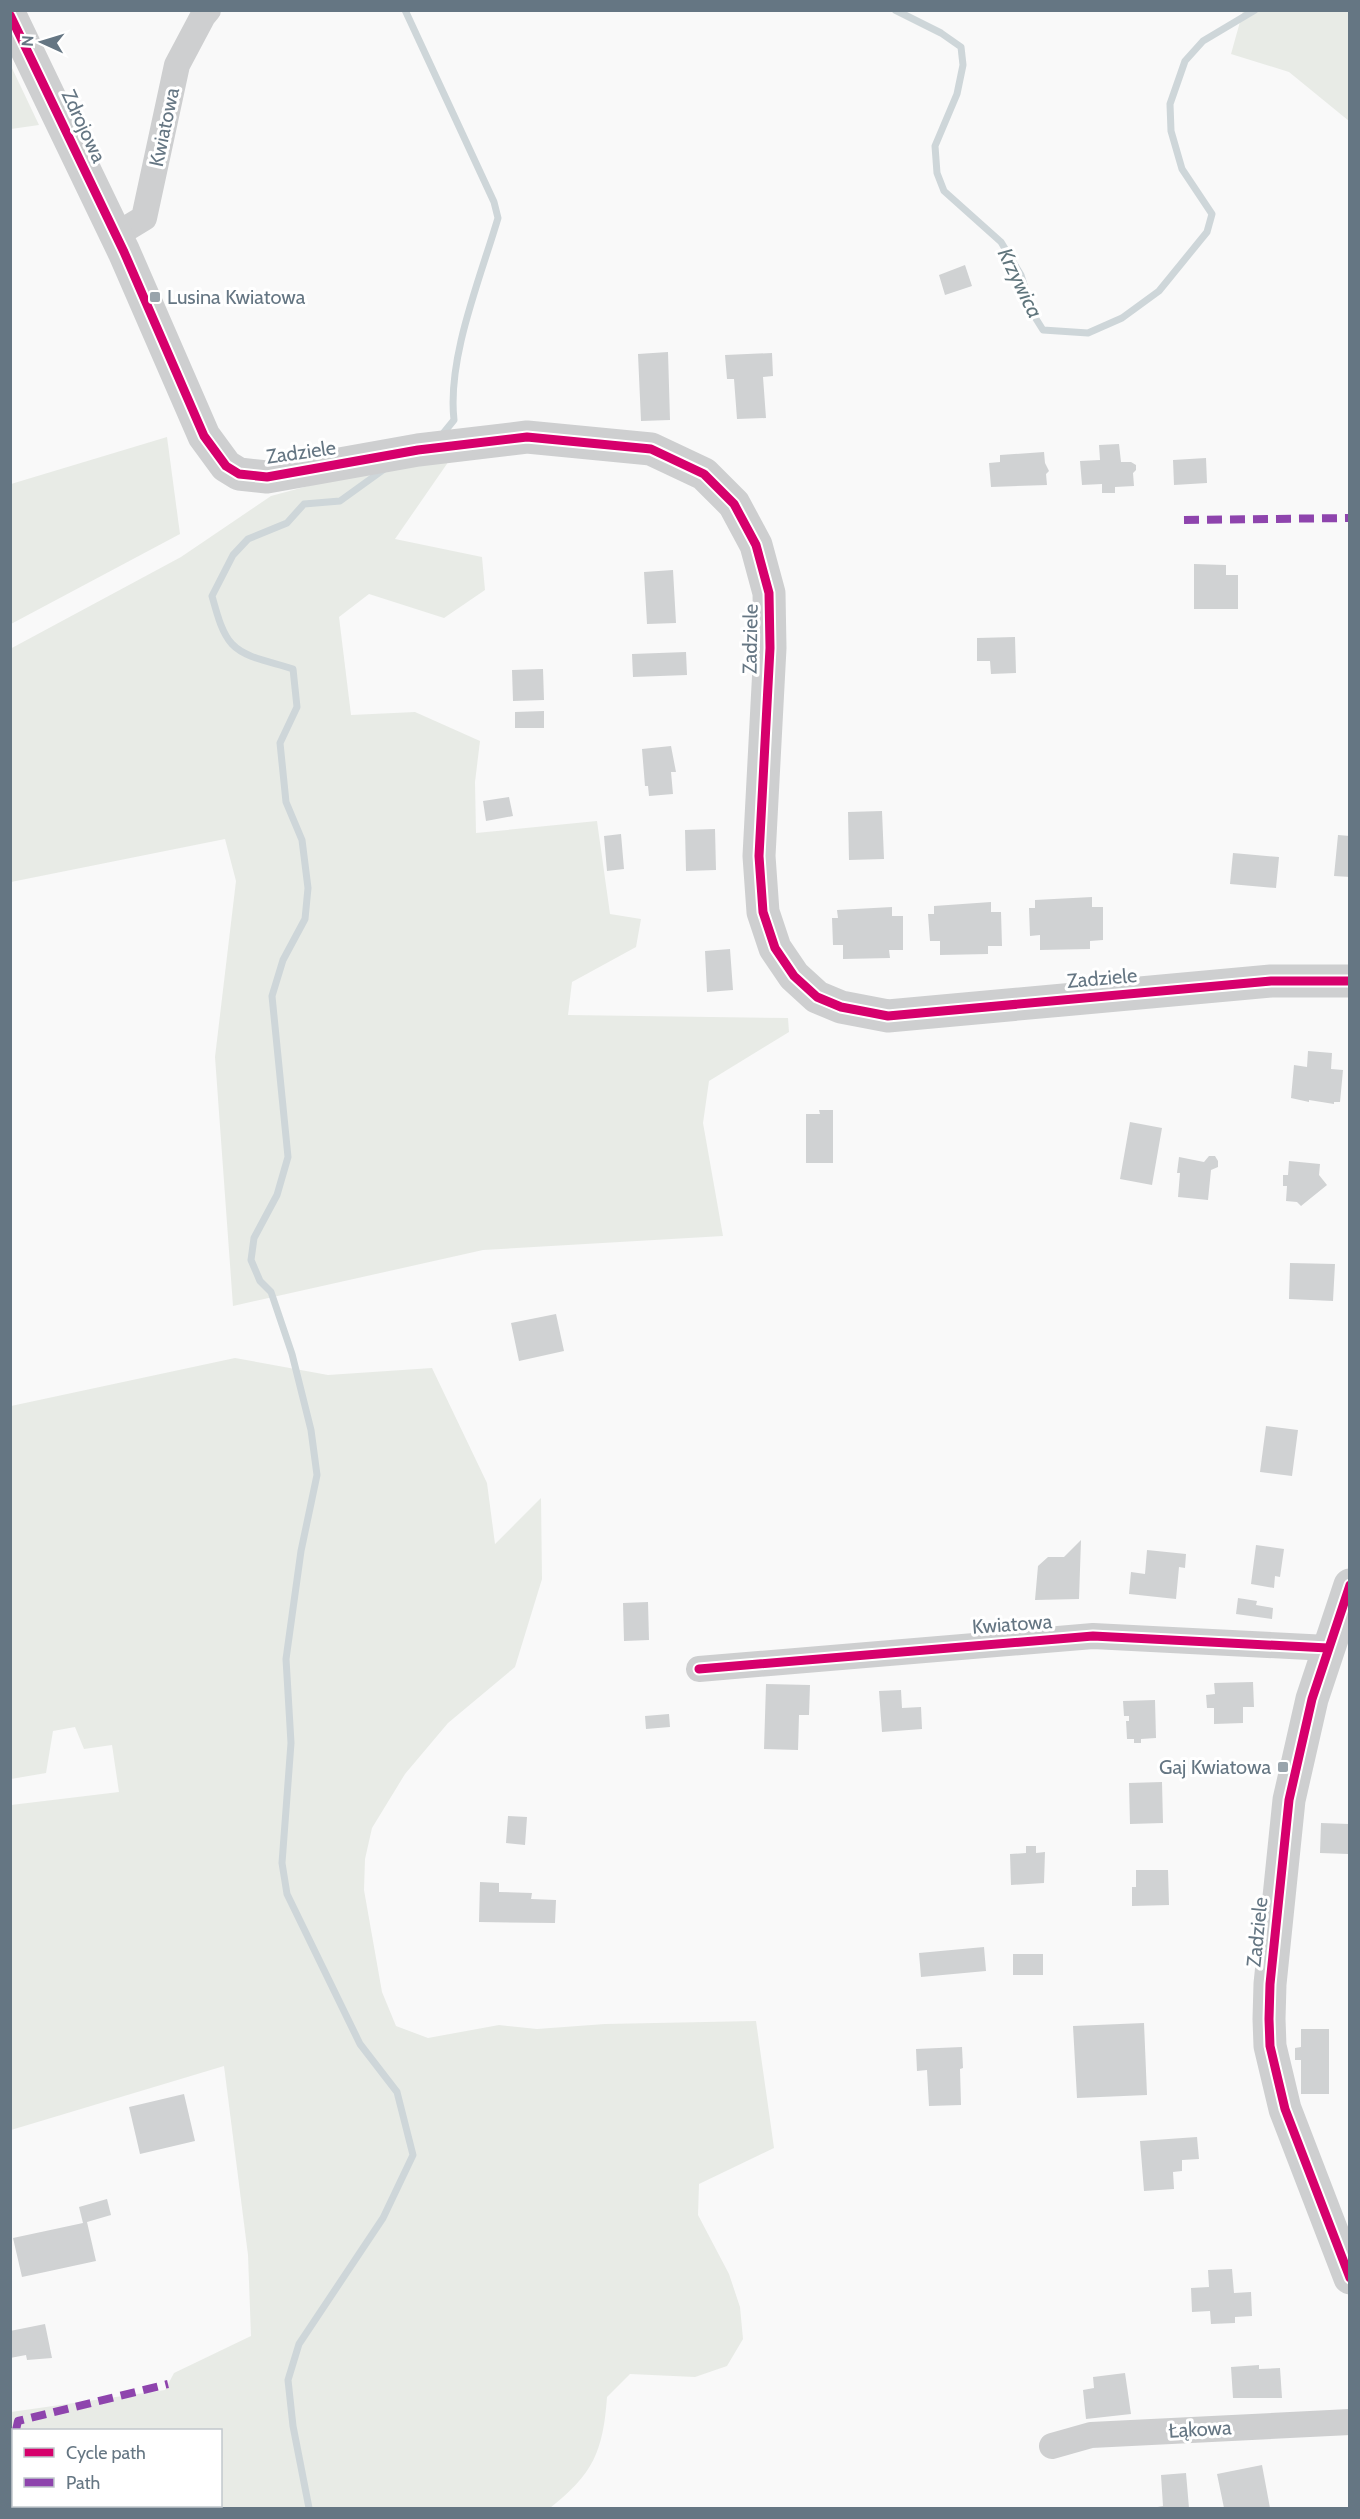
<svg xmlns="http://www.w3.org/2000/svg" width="1360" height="2519" font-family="Cabin,sans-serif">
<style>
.green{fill:#e8ebe6;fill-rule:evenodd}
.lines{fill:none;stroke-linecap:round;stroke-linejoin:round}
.stream{stroke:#ced6d9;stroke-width:7}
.building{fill:#d0d2d3}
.minor{stroke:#cecfd0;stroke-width:26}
.tertiary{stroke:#cecfd0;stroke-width:33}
.quiet{stroke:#8e44ad;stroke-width:8;stroke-dasharray:15 8;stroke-linecap:butt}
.cycleway-casing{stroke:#fff;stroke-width:13}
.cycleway{stroke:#d6006c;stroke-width:9}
.poi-dot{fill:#99a4ac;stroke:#fff;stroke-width:2}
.labels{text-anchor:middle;stroke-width:6;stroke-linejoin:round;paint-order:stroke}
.street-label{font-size:20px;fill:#657683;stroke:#fff}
.poi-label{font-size:20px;fill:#657683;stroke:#fff;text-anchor:start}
.water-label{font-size:21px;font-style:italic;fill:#60757c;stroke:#fff}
</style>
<rect width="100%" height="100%" fill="#f9f9f9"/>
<path class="green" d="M 1243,11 L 1349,11 L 1349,121 L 1289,72 L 1231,54 Z
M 11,66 L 39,125 L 11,129 Z
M 167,437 L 180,534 L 11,624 L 11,484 Z
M 451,458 L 395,539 L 482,557 L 485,590 L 444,618 L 369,594 L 339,617 L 351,715 L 415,712 L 480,741 L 475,782 L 476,833 L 597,821 L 610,914 L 641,919 L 636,947 L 572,982 L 568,1015 L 788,1018 L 789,1032 L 709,1081 L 703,1123 L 723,1236 L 483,1250 L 233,1306 L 215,1057 L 236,881 L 225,839 L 11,882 L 10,649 L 181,557 L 271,496 L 379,467 Z
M 235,1358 L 328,1375 L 432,1368 L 487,1483 L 495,1544 L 541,1498 L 542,1579 L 515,1667 L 448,1723 L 405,1774 L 372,1828 L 365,1859 L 364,1890 L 382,1992 L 396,2026 L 428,2038 L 499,2025 L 537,2029 L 605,2024 L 756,2021 L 774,2148 L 699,2184 L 698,2215 L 729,2274 L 740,2307 L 743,2339 L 727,2366 L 695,2377 L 630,2374 L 607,2397 C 603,2452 593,2474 550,2508 L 11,2508 L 11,2412 L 165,2390 L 174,2373 L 251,2336 L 248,2255 L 224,2066 L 11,2130 L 11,1805 L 119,1792 L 112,1745 L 84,1749 L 75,1727 L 53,1731 L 46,1773 L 11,1779 L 11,1406 ZM 14,2430 L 220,2430 L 220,2506 L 14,2506 Z"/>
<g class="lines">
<path class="stream" d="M 405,10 L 494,202 L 498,218 C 480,279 447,358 454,420 L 441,436
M 895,10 L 941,33 L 961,47 L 963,65 L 957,94 L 935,146 L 937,173 L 944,191 L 1001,242 L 1021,275 L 1033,314 L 1043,330 L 1088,333 L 1122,318 L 1159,291 L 1207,232 L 1212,214 L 1182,169 L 1171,131 L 1170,104 L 1185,61 L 1203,41 L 1255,10
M 309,2508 L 293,2426 L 288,2380 L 299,2344 L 383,2218 L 413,2155 L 397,2092 L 360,2044 L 287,1894 L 282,1863 L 291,1743 L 286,1659 L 301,1551 L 317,1475 L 311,1430 L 292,1354 L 271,1292 L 260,1281 L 251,1260 L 254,1238 L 277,1195 L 288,1157 L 272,996 L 283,960 L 305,919 L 308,888 L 302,840 L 286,802 L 280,743 L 297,707 L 293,669 C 274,662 246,659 232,644 C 221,632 216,610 212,596 L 233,555 L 248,539 L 287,523 L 304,504 L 340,501 L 383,470"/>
</g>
<path class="building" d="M 965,265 L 972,286 L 945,295 L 939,275 Z
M 668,352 L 670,420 L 641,421 L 638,354 Z
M 772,353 L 773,376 L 763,377 L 766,418 L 737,419 L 734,379 L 727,379 L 725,355 Z
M 1119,444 L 1121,462 L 1131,462 L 1136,465 L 1136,470 L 1133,473 L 1134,486 L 1115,487 L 1115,493 L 1102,493 L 1102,484 L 1082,485 L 1080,461 L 1100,460 L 1099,445 Z
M 1044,452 L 1045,463 L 1049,471 L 1046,474 L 1047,485 L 991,487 L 989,463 L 1000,462 L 1000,455 Z
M 1206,458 L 1207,483 L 1174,485 L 1173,460 Z
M 1194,564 L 1226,565 L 1226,575 L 1238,575 L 1238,609 L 1194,609 Z
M 673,570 L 676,623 L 647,624 L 644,572 Z
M 1015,637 L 1016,673 L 991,674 L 990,661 L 977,661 L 977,638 Z
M 686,652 L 687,675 L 633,677 L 632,654 Z
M 543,669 L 544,700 L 513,701 L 512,670 Z
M 544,711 L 544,728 L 515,728 L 515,712 Z
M 671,746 L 676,772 L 671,772 L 673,794 L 649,796 L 648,786 L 645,786 L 642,749 Z
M 509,797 L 513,816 L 486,821 L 483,801 Z
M 882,811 L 884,859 L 849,860 L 848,812 Z
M 715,829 L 716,870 L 686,871 L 685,830 Z
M 621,834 L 624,869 L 607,871 L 604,836 Z
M 1338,835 L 1350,836 L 1350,877 L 1334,876 Z
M 1233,853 L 1279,857 L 1276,888 L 1230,884 Z
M 1092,897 L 1092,907 L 1103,907 L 1103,940 L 1090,941 L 1090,949 L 1040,950 L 1040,935 L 1030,936 L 1029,908 L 1035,908 L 1035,900 Z
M 991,902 L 991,912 L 1001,912 L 1002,946 L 988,946 L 988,954 L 940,955 L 940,941 L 930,941 L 928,914 L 934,914 L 934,906 Z
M 892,907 L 892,916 L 903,916 L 903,950 L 889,950 L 890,958 L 843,959 L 843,945 L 833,945 L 832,918 L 838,918 L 837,910 Z
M 730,949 L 733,990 L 707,992 L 705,951 Z
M 1308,1051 L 1332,1053 L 1331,1069 L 1343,1070 L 1340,1102 L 1334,1102 L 1334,1104 L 1309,1100 L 1309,1102 L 1291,1098 L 1294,1065 L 1307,1067 Z
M 819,1110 L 833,1110 L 833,1163 L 806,1163 L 806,1114 L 820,1114 Z
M 1130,1122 L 1162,1128 L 1152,1185 L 1120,1179 Z
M 1209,1156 L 1215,1156 L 1218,1161 L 1218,1167 L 1211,1170 L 1208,1200 L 1178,1197 L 1180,1173 L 1177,1173 L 1179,1157 L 1204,1162 Z
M 1289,1161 L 1320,1164 L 1319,1175 L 1327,1185 L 1301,1206 L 1297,1202 L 1286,1201 L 1287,1186 L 1283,1186 L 1283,1175 L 1288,1175 Z
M 1290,1263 L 1335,1264 L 1333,1301 L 1289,1299 Z
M 556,1314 L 564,1351 L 519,1361 L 511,1323 Z
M 1266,1426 L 1298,1430 L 1292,1476 L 1260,1472 Z
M 1081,1540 L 1079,1599 L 1035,1600 L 1038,1566 L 1048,1557 L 1064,1557 Z
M 1256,1545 L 1284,1549 L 1280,1577 L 1275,1576 L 1274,1588 L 1251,1584 Z
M 1147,1550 L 1186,1554 L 1185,1568 L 1179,1567 L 1176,1599 L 1129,1594 L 1131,1572 L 1145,1574 Z
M 1238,1598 L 1257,1601 L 1256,1605 L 1273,1608 L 1272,1619 L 1236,1614 Z
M 648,1602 L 649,1640 L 624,1641 L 623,1603 Z
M 1253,1682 L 1254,1707 L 1243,1707 L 1243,1723 L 1214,1724 L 1214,1708 L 1207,1708 L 1206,1695 L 1215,1694 L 1214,1683 Z
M 766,1684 L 810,1685 L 809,1715 L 799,1715 L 798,1750 L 764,1749 Z
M 901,1690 L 902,1708 L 921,1707 L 922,1729 L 882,1732 L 879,1691 Z
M 1155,1700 L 1156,1738 L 1141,1739 L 1141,1743 L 1134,1743 L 1134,1739 L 1127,1739 L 1126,1721 L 1129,1721 L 1129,1716 L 1124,1716 L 1123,1701 Z
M 669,1714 L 670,1727 L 646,1729 L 645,1716 Z
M 1162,1782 L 1163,1823 L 1130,1824 L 1129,1783 Z
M 508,1816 L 527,1817 L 525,1845 L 506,1843 Z
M 1321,1823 L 1349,1824 L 1348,1854 L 1320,1853 Z
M 1026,1846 L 1036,1846 L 1036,1853 L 1045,1852 L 1044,1883 L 1011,1885 L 1010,1854 L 1026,1853 Z
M 1136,1870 L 1168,1870 L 1169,1905 L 1132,1906 L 1132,1887 L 1136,1887 Z
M 480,1882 L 499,1883 L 499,1892 L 532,1893 L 531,1899 L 556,1900 L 555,1923 L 479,1922 Z
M 984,1947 L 986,1971 L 921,1977 L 919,1953 Z
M 1013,1954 L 1043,1954 L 1043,1975 L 1013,1975 Z
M 1144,2023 L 1147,2095 L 1077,2098 L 1073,2026 Z
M 1301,2029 L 1329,2029 L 1329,2094 L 1301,2094 L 1301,2060 L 1295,2060 L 1295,2048 L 1301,2047 Z
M 962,2047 L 963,2068 L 960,2069 L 961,2105 L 929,2106 L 927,2070 L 917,2071 L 916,2049 Z
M 184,2094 L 195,2141 L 140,2154 L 129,2107 Z
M 1197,2137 L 1199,2159 L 1182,2160 L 1182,2171 L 1173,2172 L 1174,2189 L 1144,2191 L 1140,2141 Z
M 107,2199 L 111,2215 L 87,2222 L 96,2261 L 22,2277 L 13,2238 L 83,2223 L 79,2207 Z
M 1232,2269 L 1234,2293 L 1251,2292 L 1252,2316 L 1235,2317 L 1235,2323 L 1211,2324 L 1210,2311 L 1192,2312 L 1191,2288 L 1209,2287 L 1208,2270 Z
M 45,2324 L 52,2358 L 27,2360 L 26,2355 L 10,2358 L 10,2331 Z
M 1259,2365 L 1259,2369 L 1280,2368 L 1282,2398 L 1233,2398 L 1231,2367 Z
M 1125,2373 L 1131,2414 L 1086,2419 L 1083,2390 L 1094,2388 L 1093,2377 Z
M 1262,2465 L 1270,2508 L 1224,2508 L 1217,2474 Z
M 1186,2473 L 1189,2508 L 1152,2508 L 1163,2506 L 1161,2475 Z"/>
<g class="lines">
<path class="minor" d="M 116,235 L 144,218 L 177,65 L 203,16 L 208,10
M 699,1669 L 1093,1636 L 1328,1648
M 1052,2446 L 1091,2435 L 1350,2422"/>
<path class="tertiary" d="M 10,15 L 124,252 L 204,436 L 226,466 L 239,474 L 267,477 L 418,450 L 527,437 L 651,449 L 704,474 L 734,504 L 756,545 L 769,593 L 770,648 L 759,856 L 763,912 L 775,948 L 794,976 L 817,997 L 841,1007 L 888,1016 L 1271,981 L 1350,981
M 1350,1585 L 1312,1699 L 1289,1800 L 1270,1984 L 1269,2019 L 1270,2046 L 1285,2109 L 1350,2278"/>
<path class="quiet" d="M 1184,520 L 1350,518
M 16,2430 L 18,2421 L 168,2384
M 10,2451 L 14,2440
M 187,2508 L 190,2506"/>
<g class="cycleway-casing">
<path id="cycleway" d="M 10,15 L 124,252 L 204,436 L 226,466 L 239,474 L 267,477 L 418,450 L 527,437 L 651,449 L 704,474 L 734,504 L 756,545 L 769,593 L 770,648 L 759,856 L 763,912 L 775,948 L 794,976 L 817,997 L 841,1007 L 888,1016 L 1271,981 L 1350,981
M 1350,1585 L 1312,1699 L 1289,1800 L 1270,1984 L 1269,2019 L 1270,2046 L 1285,2109 L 1350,2278
M 699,1669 L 1093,1636 L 1328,1648"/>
</g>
<use href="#cycleway" class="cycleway"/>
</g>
<g class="poi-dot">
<rect x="149" y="291" width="12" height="12" rx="3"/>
<rect x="1277" y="1761" width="12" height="12" rx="3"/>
</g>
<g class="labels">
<g class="street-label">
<text transform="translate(84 126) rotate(65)" y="7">Zdrojowa</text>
<text transform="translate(164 127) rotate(-78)" y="7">Kwiatowa</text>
<text transform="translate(301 452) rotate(-8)" y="7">Zadziele</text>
<text transform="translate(750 639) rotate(-89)" y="7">Zadziele</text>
<text transform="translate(1102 978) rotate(-5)" y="7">Zadziele</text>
<text transform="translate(1012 1624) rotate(-4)" y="7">Kwiatowa</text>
<text transform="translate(1257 1932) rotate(-84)" y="7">Zadziele</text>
<text transform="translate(1200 2429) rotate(-3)" y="7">Łąkowa</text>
</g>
<g class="poi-label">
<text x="167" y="304">Lusina Kwiatowa</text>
<text x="1271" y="1774" text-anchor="end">Gaj Kwiatowa</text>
</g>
<g class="water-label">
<text transform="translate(1020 283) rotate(64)" y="7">Krzywica</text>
</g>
</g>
<rect width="1360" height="2519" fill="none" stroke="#657683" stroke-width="24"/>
<rect x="12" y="2429" width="210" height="78" fill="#ffffff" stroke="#c1c8cd" stroke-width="1.5"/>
<rect x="24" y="2448" width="30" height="9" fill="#d6006c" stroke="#c1c8cd" stroke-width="1.5"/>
<text x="66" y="2459" font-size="18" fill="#657683">Cycle path</text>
<rect x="24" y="2478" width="30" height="9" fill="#8e44ad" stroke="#c1c8cd" stroke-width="1.5"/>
<text x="66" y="2489" font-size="18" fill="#657683">Path</text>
<g transform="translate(42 42) rotate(274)" stroke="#ffffff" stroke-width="4.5" paint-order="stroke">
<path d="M0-4.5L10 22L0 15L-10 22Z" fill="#657683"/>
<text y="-9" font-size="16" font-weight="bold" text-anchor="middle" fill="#657683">N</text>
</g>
</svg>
